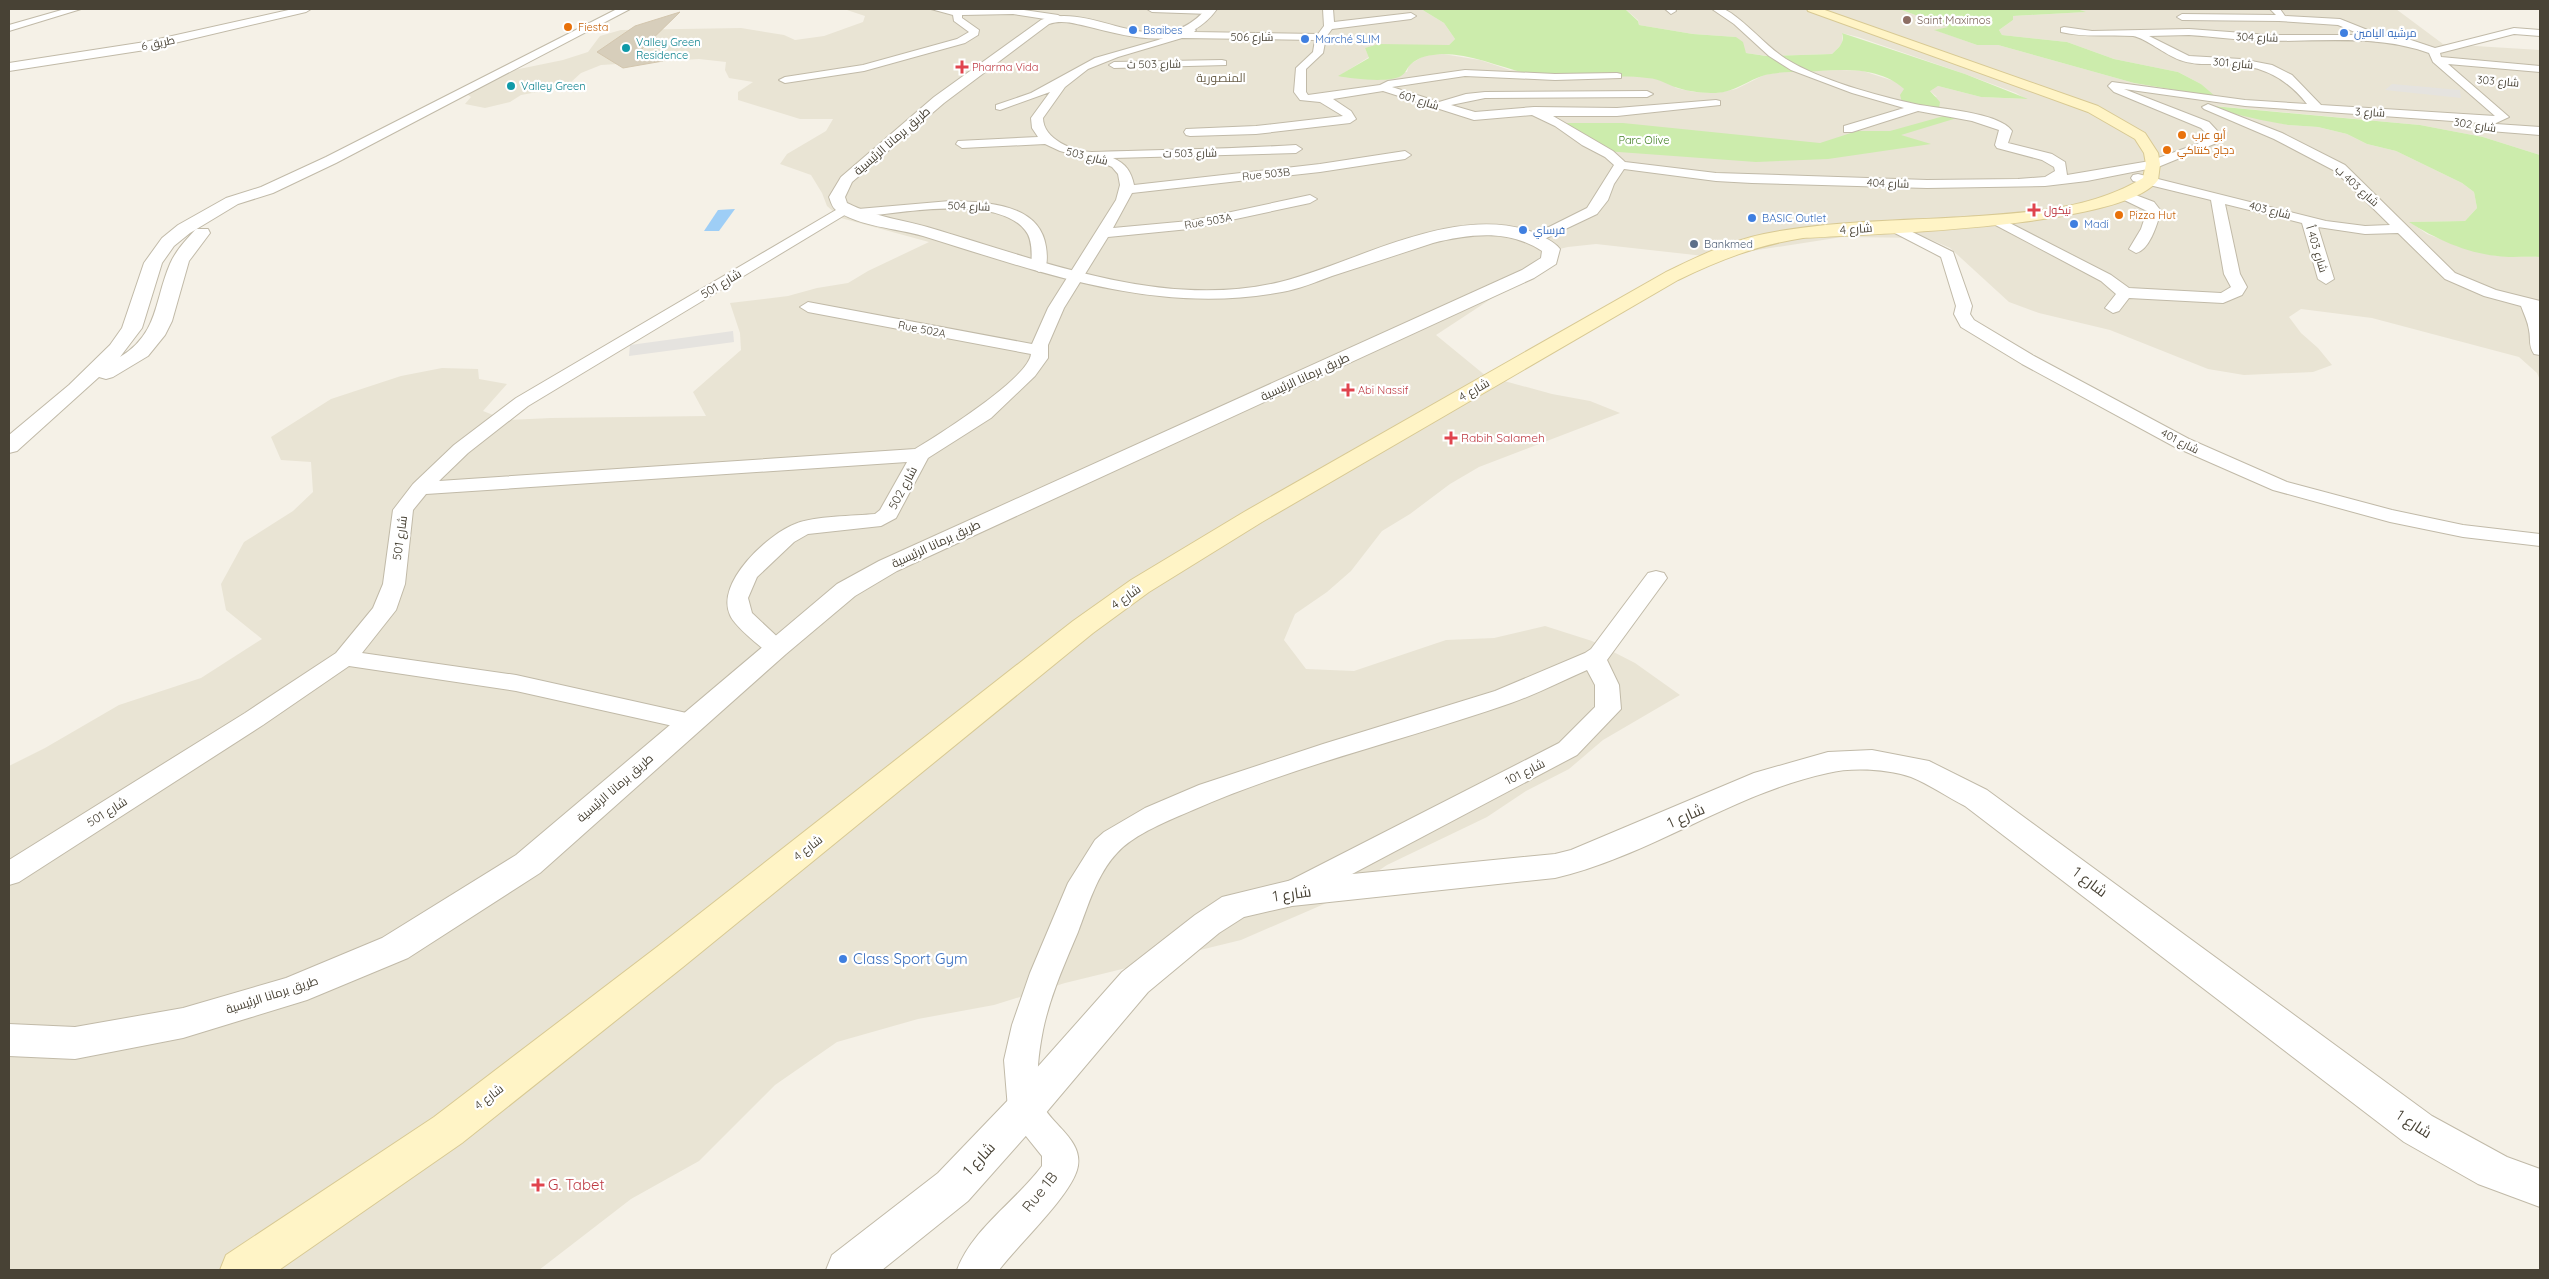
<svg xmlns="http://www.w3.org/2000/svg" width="2549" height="1279" font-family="Quicksand,Cairo,sans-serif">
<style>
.residential{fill:#e9e4d4}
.green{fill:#ccecac}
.parking{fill:#e5e3df}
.water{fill:#9ecef6}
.building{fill:#d7cebb;stroke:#d3c6ae}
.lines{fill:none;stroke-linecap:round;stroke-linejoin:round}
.minor-casing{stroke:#c1baa8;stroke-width:2}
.tertiary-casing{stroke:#c1baa8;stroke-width:2}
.secondary-casing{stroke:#d8c993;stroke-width:2}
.minor{fill:#fff;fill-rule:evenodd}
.tertiary{fill:#fff;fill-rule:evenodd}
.secondary{fill:#fff4c6;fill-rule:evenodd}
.education-dot{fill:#8d6e63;stroke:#fff;stroke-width:2}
.food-dot{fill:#e8710a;stroke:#fff;stroke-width:2}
.shop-dot{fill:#3f7fe0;stroke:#fff;stroke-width:2}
.culture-dot{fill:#0f9aa8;stroke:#fff;stroke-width:2}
.health-dot{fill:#e0444e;stroke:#fff;stroke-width:2}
.service-dot{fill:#5c6f8a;stroke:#fff;stroke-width:2}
.labels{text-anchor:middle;stroke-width:4.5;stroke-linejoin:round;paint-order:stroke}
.far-education-label{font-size:11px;fill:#785e54;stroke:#fff;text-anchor:start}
.far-food-label{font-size:11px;fill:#c56008;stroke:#fff;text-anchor:start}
.far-shop-label{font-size:11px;fill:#366cbe;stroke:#fff;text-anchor:start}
.far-street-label{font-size:11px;fill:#484235;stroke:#fff}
.far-culture-label{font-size:11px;fill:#0d838f;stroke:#fff;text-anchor:start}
.far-health-label{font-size:11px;fill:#be3a42;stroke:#fff;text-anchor:start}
.far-park-label{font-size:11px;fill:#417f23;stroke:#fff}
.far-service-label{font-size:11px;fill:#4e5e75;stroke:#fff;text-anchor:start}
.far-quarter-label{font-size:12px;fill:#6c614b;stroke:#fff}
.street-label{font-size:12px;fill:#484235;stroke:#fff}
.health-label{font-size:12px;fill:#be3a42;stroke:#fff;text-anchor:start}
.near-street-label{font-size:15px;fill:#484235;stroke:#fff}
.near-shop-label{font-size:15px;fill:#366cbe;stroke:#fff;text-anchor:start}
.near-health-label{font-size:15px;fill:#be3a42;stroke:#fff;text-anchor:start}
</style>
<rect width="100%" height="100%" fill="#f5f1e7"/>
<path class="residential" d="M 844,9 L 1421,9 L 1444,23 L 1455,39 L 1449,45 L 1365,48 L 1369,57 L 1339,76 L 1407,72 L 1409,65 L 1425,55 L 1443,54 L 1480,60 L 1510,70 L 1646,77 L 1667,81 L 1676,88 L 1694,92 L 1717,93 L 1736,89 L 1764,75 L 1780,72 L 1841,70 L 1863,71 L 1897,82 L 1904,89 L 1937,97 L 1929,90 L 1938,86 L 1981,97 L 2026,99 L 2016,93 L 1965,74 L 1858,37 L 1842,33 L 1842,44 L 1832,54 L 1767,56 L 1746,53 L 1736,37 L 1693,34 L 1639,25 L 1638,20 L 1625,9 L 1899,9 L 1949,27 L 1935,30 L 1977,45 L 1998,45 L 2134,83 L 2214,97 L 2201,84 L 2178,72 L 2114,59 L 2067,42 L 2002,35 L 1999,30 L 2013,20 L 2013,16 L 2085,12 L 2077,9 L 2396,9 L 2443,44 L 2540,50 L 2540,155 L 2483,137 L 2420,125 L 2215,106 L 2288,125 L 2318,127 L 2347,134 L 2367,144 L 2396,151 L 2462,183 L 2474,192 L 2477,208 L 2465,221 L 2410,222 L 2427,234 L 2456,245 L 2496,256 L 2540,257 L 2540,380 L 2537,373 L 2519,357 L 2372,318 L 2301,309 L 2289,317 L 2301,333 L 2318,348 L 2332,365 L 2313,372 L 2244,375 L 2208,369 L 2110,330 L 2039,313 L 2009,302 L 1950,248 L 1927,238 L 1842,237 L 1713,257 L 1596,244 L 1568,247 L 1546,252 L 1500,293 L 1436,335 L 1486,376 L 1552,394 L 1590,401 L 1620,413 L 1479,467 L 1450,484 L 1410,514 L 1382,531 L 1351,571 L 1327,592 L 1295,614 L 1284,640 L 1306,669 L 1354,671 L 1446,640 L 1494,638 L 1545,626 L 1592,641 L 1635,663 L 1680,695 L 1603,740 L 1569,769 L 1526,791 L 1487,817 L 1387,865 L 1338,898 L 1241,940 L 1065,983 L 994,1005 L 918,1019 L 837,1042 L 775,1085 L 699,1161 L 631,1199 L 539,1270 L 9,1270 L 9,766 L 45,748 L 119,705 L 201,678 L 262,639 L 226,610 L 221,584 L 244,542 L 293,511 L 313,492 L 311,462 L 281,460 L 271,437 L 331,399 L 401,376 L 442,368 L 478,369 L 479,379 L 507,384 L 483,411 L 506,420 L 551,418 L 706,416 L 693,392 L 741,350 L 740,333 L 730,303 L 788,296 L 817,288 L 848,283 L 868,271 L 929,242 L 841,218 L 827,206 L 822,193 L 811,175 L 780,164 L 787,154 L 826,131 L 833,119 L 800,119 L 738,100 L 738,92 L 753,82 L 729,78 L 725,70 L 726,62 L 699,59 L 601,65 L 581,73 L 570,83 L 543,91 L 521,95 L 510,102 L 485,108 L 465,104 L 471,97 L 461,90 L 475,81 L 499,73 L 563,60 L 588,52 L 600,36 L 621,30 L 741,28 L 784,35 L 795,40 L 824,36 L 863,22 L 865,16 Z"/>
<path class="green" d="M 1421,9 L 1625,9 L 1638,21 L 1639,25 L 1693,34 L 1736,37 L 1743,42 L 1746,53 L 1766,56 L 1832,54 C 1839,47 1845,43 1842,33 L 1965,74 L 2028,99 L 1981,97 L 1938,86 L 1930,91 L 1940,102 L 1939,109 L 1902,102 L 1900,95 L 1904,89 C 1877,64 1835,70 1803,72 C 1790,72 1777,72 1765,75 C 1748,80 1735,92 1716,93 C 1703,93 1690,92 1678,88 C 1667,85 1661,79 1647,78 C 1614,74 1581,80 1549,77 C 1512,74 1479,54 1442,54 C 1430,55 1419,56 1410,65 C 1407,68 1406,73 1401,76 C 1390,83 1352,79 1338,76 L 1369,58 L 1365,48 L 1379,44 L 1449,45 L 1455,39 L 1444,23 Z
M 1899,9 L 2077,9 L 2086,12 L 2013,16 L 2013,20 L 1999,30 L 2002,35 L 2067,42 L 2114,59 L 2178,72 L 2201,84 L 2216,97 L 2134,83 L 1998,45 L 1977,45 L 1934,30 L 1948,27 Z
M 2213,106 L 2420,125 L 2483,137 L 2540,155 L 2540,257 C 2526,256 2511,258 2497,256 C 2466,253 2434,238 2409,222 L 2465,221 L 2477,208 L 2474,192 L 2462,183 L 2396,151 L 2367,144 L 2347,134 L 2318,127 L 2288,125 L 2261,120 L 2235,114 Z
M 1944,116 L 1957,118 L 1901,135 L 1931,144 L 1828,159 L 1756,162 L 1605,151 L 1564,127 L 1566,123 L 1623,123 L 1820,143 L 1857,131 L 1890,131 Z"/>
<path class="parking" d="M 2392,84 L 2460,90 L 2461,98 L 2385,90 Z
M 733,331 L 734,342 L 629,356 L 630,345 Z"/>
<path class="water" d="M 735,209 L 719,231 L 704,231 L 718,210 Z"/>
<path class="building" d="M 680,12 L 641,50 L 663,61 L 623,68 L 597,52 L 635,26 Z"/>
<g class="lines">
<g class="minor-casing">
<path id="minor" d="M 931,9 L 1017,9 L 1058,15 L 1063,18 L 1058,21 L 1013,14 L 962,15 L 962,18 L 979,30 L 978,35 L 965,43 L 864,71 L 785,83 L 779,80 L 785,77 L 863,65 L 957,39 L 969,32 L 954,21 L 953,15 Z
M 1147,9 L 1212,9 L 1215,11 L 1210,14 L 1152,12 Z
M 1323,9 L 1333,9 L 1334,22 L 1411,13 L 1416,16 L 1411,19 L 1332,29 L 1326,37 L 1323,53 L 1306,69 L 1306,92 L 1308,95 L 1380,85 L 1388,81 L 1465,70 L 1555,74 L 1617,73 L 1621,74 L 1621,78 L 1555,80 L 1465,76 L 1392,87 L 1439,102 L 1466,94 L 1485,92 L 1647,91 L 1653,94 L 1647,97 L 1485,98 L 1451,105 L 1475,112 L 1534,107 L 1617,108 L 1716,100 L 1720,101 L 1720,105 L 1617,116 L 1553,116 L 1613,151 L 1625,162 L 1716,173 L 1927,180 L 2018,179 L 2045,177 L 2055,171 L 2054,167 L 2042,160 L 1997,148 L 1995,145 L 1999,130 L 1972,121 L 1918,111 L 1852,132 L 1844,132 L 1844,126 L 1904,108 L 1852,93 L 1791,70 L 1769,56 L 1734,24 L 1712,9 L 1724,9 L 1731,13 C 1751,27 1766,46 1786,59 C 1822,81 1875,95 1915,104 C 1939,109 1999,112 2012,131 L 2008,143 L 2052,154 L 2065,162 L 2067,175 L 2150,161 L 2208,140 L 2210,137 L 2201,128 L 2114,92 L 2108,86 L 2112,82 L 2245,100 L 2307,104 C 2284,75 2258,64 2221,64 C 2207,64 2193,65 2180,60 C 2165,55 2146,38 2133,36 C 2108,34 2085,38 2061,32 L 2061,28 L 2064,27 L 2092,31 L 2189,29 L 2270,35 L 2362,35 L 2338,25 L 2279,21 L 2182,20 L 2177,17 L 2182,14 L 2276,15 L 2270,9 L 2280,9 L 2285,16 L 2340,19 L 2380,35 L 2411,40 L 2435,48 L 2514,28 L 2540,30 L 2540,36 L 2514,34 L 2440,53 L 2441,57 L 2540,66 L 2540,72 L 2448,64 L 2509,117 L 2494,124 L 2245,106 L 2124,89 L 2209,122 L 2222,136 L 2219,142 L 2158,167 L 2087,181 L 2045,186 L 1927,188 L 1752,183 L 1716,181 L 1624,169 L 1614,184 L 1608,200 L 1597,214 L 1538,242 L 1533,241 L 1531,238 L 1533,235 L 1587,208 L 1614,165 L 1605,157 L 1582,145 L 1555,126 L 1532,115 L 1474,120 L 1383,91 L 1333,99 L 1351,111 L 1356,119 L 1350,123 L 1256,134 L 1190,136 L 1186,135 L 1184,132 L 1186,129 L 1256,126 L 1343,116 L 1320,102 L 1300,100 L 1294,92 L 1296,68 L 1313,52 L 1315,40 L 1182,38 L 1118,57 L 1088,69 L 1065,87 L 1043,118 C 1043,139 1074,152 1092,152 C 1159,150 1228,149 1296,145 L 1302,149 L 1296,153 L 1113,158 C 1126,164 1131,171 1134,185 L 1320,164 L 1405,151 L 1411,155 L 1405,159 L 1320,172 L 1132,193 L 1113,228 L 1189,221 L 1310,195 L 1317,199 L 1310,203 L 1189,229 L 1108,237 L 1064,308 L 1048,345 L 1048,358 L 1035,376 L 991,418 L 928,458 L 896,518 L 881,526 L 808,534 L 794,542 L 757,577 L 748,598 L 752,613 L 784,643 L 788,648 L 784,653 L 776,655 L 768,653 C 758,644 735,627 730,615 C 715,583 768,534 795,524 C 814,516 854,516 875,514 L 880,510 L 907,462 L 426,494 L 413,510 L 405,584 L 396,610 L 362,653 L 516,675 L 691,714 L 700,716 L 704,722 L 700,728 L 691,730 L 516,691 L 349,666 L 263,725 L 19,882 L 9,885 L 9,860 L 245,713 L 336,653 L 373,608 L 383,584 L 393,510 L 413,484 L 454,445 L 516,398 L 841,207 L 851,207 L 853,210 L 528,406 L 468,453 L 439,481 L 915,449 C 937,436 1029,378 1031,354 L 808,312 L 800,307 L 808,302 L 1032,344 L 1048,308 L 1116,200 L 1120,185 L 1118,174 L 1112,167 L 1101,162 L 1060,151 L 1045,144 L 962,148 L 956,144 L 958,141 L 1038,137 L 1032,128 L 1031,118 L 1050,92 L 1000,110 L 996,109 L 996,105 L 1031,93 L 1095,58 L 1158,40 L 1191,27 L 1196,30 L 1194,32 L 1318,34 L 1324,26 ZM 2189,35 C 2217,37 2245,41 2273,41 C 2326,41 2379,35 2429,53 L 2433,62 L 2495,116 L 2321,105 L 2292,75 L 2272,65 L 2241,59 L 2189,56 L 2149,36 Z
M 1665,9 L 1675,9 L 1676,11 L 1671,14 Z
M 1222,60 L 1226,61 L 1226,65 L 1114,68 L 1109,65 L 1114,62 Z
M 2208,104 L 2282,133 L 2345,165 L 2455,273 L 2496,290 L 2540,301 L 2540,355 L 2534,354 C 2528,345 2531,339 2529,330 C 2528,322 2524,314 2521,306 L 2484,296 L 2445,279 L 2398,233 L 2365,234 L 2318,227 L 2334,279 L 2326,284 L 2318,279 L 2302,223 L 2225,204 L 2240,274 L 2247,287 L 2242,295 L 2223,303 L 2129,298 L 2119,311 L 2113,313 L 2105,308 L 2116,294 L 2101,281 L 1986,220 L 1993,216 L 1998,217 L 2111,275 L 2129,288 L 2221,293 L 2231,287 L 2224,274 L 2211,200 L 2133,181 L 2131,178 L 2133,175 L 2138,174 L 2326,221 L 2365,226 L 2390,225 L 2335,171 L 2274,139 L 2204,109 L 2202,107 Z
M 2481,123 L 2540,127 L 2540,135 L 2477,130 L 2475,127 Z
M 2125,191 L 2154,202 L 2161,211 C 2157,224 2150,250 2136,253 L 2129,249 L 2141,229 L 2147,211 L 2120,198 L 2118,195 Z
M 950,201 C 985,202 1040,203 1046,247 C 1047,254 1048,264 1044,270 L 1039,272 L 1031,267 C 1032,256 1033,239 1025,230 C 996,194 899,213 858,217 L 851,213 L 858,209 Z
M 1894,223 L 1953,252 L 1972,306 L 1970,314 L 1974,320 L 2034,356 L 2189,439 L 2287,482 L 2392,510 L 2463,525 L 2540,534 L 2540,546 L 2463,537 L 2390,522 L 2273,490 L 2175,447 L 2022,364 L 1961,327 L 1954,314 L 1956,306 L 1941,257 L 1889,230 L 1887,227 L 1889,224 Z
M 1656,571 L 1664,573 L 1667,578 L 1607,660 L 1619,685 L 1621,709 L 1577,755 L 1303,900 L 1293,903 L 1283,900 L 1278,892 L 1283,884 L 1559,743 L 1595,707 L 1595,685 L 1587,670 C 1562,681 1537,694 1511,703 C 1405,740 1296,765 1193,810 C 1170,820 1134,834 1117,853 C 1097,874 1088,906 1078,932 C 1065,963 1050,996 1043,1030 C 1039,1051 1034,1081 1042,1103 C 1049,1124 1086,1140 1077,1170 C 1069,1197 1019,1244 999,1270 L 957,1270 C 972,1229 1016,1201 1042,1166 L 1042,1156 L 1013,1120 L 1008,1109 L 1004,1060 L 1012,1025 L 1030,973 L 1068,883 L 1095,840 L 1104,832 L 1145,808 L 1199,785 L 1323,744 L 1495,691 L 1585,653 L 1591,649 L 1648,573 Z"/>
</g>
<g class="tertiary-casing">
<path id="tertiary" d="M 65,9 L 81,9 L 9,31 L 9,25 Z
M 293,9 L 311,9 L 306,12 L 145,50 L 9,71 L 9,63 L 145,42 Z
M 617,9 L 630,9 L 336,163 L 273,193 L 238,204 L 190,233 L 174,246 L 162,263 L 142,328 L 120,357 C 159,333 154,301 170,264 C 176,250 186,240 196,229 L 208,229 L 210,233 L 189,261 L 172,321 L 165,335 L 148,356 L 113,377 L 106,379 L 99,377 L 17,451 L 9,453 L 9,435 L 69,385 L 110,345 L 122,328 L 144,263 L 162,238 L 178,225 L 226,198 L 261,187 L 326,157 Z
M 1206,9 L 1217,9 C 1187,51 1137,39 1094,28 C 1079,25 1064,19 1049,24 L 944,103 L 852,182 L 845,197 L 847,203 C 874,217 905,220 934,229 C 1043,261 1164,310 1280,282 C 1356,263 1456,202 1535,233 C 1543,237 1554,241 1560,249 L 1556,264 L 1534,278 L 897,571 L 855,596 L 786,654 L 540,873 L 408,958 L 307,1000 L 183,1038 L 75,1059 L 9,1056 L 9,1024 L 75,1027 L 183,1008 L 286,978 L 382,938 L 516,855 L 837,584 L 879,561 L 1522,270 L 1541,258 L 1542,251 C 1509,229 1470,234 1433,243 C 1400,254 1366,265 1332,276 C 1316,282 1299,289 1282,292 C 1157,316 1040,272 923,236 C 896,228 859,227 836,210 C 832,207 831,202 829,197 L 841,177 L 934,97 L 1041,20 C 1094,0 1157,66 1206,9 Z
M 1872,750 L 1929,761 L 1987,790 L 2432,1116 L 2507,1157 L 2540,1169 L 2540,1207 L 2478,1184 L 2404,1142 L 1965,806 C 1947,797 1929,784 1911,777 C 1888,769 1852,767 1828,773 C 1734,793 1650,856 1555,878 L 1292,906 L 1244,917 L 1219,933 L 1148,992 L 1039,1121 L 968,1201 L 882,1270 L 826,1270 L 832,1255 L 938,1173 L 1011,1097 L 1122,972 L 1195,915 L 1222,897 L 1292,880 L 1555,854 L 1571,850 L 1754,773 L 1828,752 Z"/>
</g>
<g class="secondary-casing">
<path id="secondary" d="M 1807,9 L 1822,9 L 2098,106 L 2145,133 L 2158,153 L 2160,164 L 2158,180 C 2125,228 1866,234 1803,238 C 1758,245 1719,260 1678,280 L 1262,522 L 1149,592 L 1093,633 L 683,967 L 462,1143 L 279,1270 L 220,1270 L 226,1255 L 434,1117 L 657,947 L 1073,621 L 1131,580 L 1244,512 L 1666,272 C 1697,257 1730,241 1764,234 C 1833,220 1909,221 1979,216 C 2036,212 2093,208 2143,178 L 2146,164 L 2144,153 L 2135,139 L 2088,112 L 1808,11 Z"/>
</g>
<use href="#minor" class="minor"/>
<use href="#tertiary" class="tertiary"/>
<use href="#secondary" class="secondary"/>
</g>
<circle class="education-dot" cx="1907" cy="20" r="5"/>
<g class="food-dot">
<circle cx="568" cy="27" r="5"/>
<circle cx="2182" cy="135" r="5"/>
<circle cx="2167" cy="150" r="5"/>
<circle cx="2119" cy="215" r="5"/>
</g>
<g class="shop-dot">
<circle cx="1133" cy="30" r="5"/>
<circle cx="2344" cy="33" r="5"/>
<circle cx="1305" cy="39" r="5"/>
<circle cx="1752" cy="218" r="5"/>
<circle cx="2074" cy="224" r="5"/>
<circle cx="1523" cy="230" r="5"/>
<circle cx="843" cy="959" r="5"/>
</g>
<g class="culture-dot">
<circle cx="626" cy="48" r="5"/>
<circle cx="511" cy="86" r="5"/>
</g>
<g class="health-dot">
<path d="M959.5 59.5h5v5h5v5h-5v5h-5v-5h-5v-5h5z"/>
<path d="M2031.5 202.5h5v5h5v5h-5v5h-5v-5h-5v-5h5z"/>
<path d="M1345.5 382.5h5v5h5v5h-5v5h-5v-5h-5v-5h5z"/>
<path d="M1448.5 430.5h5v5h5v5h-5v5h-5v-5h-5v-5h5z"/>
<path d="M535.5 1177.5h5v5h5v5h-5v5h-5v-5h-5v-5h5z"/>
</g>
<circle class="service-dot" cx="1694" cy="244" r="5"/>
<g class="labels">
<g class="far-education-label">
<text x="1917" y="24">Saint Maximos</text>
</g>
<g class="far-food-label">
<text x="578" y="31">Fiesta</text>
<text x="2192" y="139">أبو عرب</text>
<text x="2177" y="154">دجاج كنتاكي</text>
<text x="2129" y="219">Pizza Hut</text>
</g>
<g class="far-shop-label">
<text x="1143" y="34">Bsaibes</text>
<text x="2354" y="37">مرشيه اليامين</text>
<text x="1315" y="43">Marché SLIM</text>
<text x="1762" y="222">BASIC Outlet</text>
<text x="2084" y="228">Madi</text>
<text x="1533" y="234">فرساي</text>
</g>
<g class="far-street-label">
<text x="1252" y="41">شارع 506</text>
<text transform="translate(2257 37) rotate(2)" y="4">شارع 304</text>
<text transform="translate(158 43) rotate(-12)" y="4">طريق 6</text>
<text transform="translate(2233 63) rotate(5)" y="4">شارع 301</text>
<text transform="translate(1154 64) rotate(-1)" y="4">شارع 503 ث</text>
<text transform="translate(2498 81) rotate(5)" y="4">شارع 303</text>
<text transform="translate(1419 100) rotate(17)" y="4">شارع 601</text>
<text transform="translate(2370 112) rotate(3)" y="4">شارع 3</text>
<text transform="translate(2475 125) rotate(9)" y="4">شارع 302</text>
<text transform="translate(1190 153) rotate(-1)" y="4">شارع 503 ت</text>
<text transform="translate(1087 156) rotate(14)" y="4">شارع 503</text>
<text transform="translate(1266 174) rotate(-6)" y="4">Rue 503B</text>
<text transform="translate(1888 183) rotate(2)" y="4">شارع 404</text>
<text transform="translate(2357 186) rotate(42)" y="4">شارع 403 ب</text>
<text transform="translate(969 206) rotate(2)" y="4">شارع 504</text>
<text transform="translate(2270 210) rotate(14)" y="4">شارع 403</text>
<text transform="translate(1208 221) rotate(-10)" y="4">Rue 503A</text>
<text transform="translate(2317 249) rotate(73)" y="4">شارع 403 أ</text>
<text transform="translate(922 329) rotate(11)" y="4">Rue 502A</text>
<text transform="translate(2180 441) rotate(27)" y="4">شارع 401</text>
</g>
<g class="far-culture-label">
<text x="636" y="46">Valley Green<tspan x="636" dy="13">Residence</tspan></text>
<text x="521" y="90">Valley Green</text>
</g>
<g class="far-health-label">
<text x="972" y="71">Pharma Vida</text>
<text x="2044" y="214">نيكول</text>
<text x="1358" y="394">Abi Nassif</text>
</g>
<g class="far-park-label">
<text x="1644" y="144">Parc Olive</text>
</g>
<g class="far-service-label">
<text x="1704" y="248">Bankmed</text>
</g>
<g class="far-quarter-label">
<text x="1221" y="82">المنصورية</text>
</g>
<g class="street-label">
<text transform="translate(892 141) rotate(-41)" y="4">طريق برمانا الرئيسية</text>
<text transform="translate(1856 229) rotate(-4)" y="4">شارع 4</text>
<text transform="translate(721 284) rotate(-31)" y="4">شارع 501</text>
<text transform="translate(1305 377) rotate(-25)" y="4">طريق برمانا الرئيسية</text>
<text transform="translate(1474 390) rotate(-30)" y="4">شارع 4</text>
<text transform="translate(903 488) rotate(-62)" y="4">شارع 502</text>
<text transform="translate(400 538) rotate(-82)" y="4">شارع 501</text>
<text transform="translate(936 544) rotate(-25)" y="4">طريق برمانا الرئيسية</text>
<text transform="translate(1126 597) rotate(-35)" y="4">شارع 4</text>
<text transform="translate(1525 772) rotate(-27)" y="4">شارع 101</text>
<text transform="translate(615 788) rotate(-41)" y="4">طريق برمانا الرئيسية</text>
<text transform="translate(107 812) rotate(-32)" y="4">شارع 501</text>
<text transform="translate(808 848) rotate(-38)" y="4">شارع 4</text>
<text transform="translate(272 995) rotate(-18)" y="4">طريق برمانا الرئيسية</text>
<text transform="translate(489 1097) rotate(-38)" y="4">شارع 4</text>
</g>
<g class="health-label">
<text x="1461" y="442">Rabih Salameh</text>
</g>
<g class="near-street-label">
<text transform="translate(1686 816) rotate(-24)" y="5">شارع 1</text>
<text transform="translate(2090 882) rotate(37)" y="5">شارع 1</text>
<text transform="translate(1292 894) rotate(-8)" y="5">شارع 1</text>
<text transform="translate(2414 1124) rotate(33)" y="5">شارع 1</text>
<text transform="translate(979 1159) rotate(-47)" y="5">شارع 1</text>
<text transform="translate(1040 1192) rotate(-51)" y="5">Rue 1B</text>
</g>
<g class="near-shop-label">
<text x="853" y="964">Class Sport Gym</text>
</g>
<g class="near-health-label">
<text x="548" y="1190">G. Tabet</text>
</g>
</g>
<rect width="2549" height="1279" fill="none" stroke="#484235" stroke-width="20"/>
</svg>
